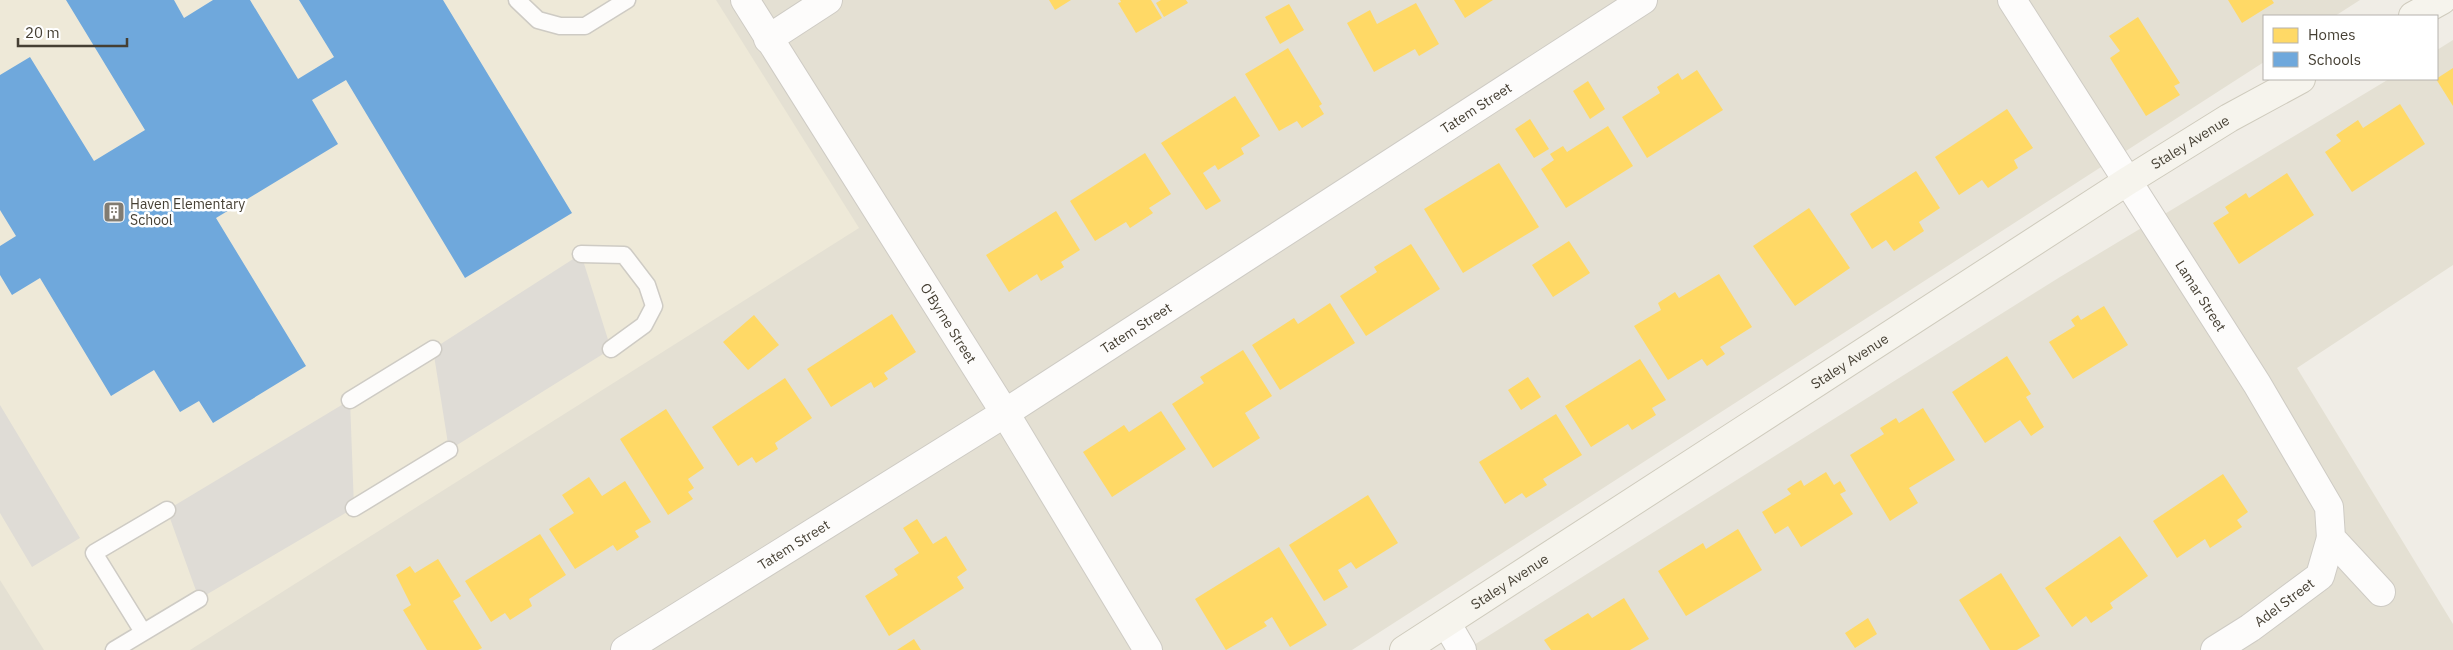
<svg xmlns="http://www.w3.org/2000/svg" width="2453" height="650" font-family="'IBM Plex Sans',sans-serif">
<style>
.residential{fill:#e4e0d3}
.education{fill:#eee9d8}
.parking{fill:#dfdcd6}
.homes{fill:#ffd966}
.schools{fill:#6fa8dc}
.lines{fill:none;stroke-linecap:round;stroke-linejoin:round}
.lane-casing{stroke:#cecbc4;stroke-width:19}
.street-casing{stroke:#cecbc4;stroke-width:30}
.secondary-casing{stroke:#cfcbbd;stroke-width:30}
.lane{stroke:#fdfcfb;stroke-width:16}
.street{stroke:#fdfcfb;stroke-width:28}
.secondary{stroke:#f6f4ed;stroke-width:28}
.labels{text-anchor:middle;stroke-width:5;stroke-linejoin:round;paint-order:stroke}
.street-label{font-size:14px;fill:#453f33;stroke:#fff}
.poi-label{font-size:14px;fill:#453f33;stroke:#fff;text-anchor:start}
</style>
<rect width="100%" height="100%" fill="#f0ede6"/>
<path class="residential" d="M 0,0 L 2360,0 L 2335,16 L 2264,16 L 2264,62 L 1352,650 L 0,650 Z
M 2453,40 L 2453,265 L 2297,368 L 2453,624 L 2453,650 L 1466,650 L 2060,277 L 2389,79 L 2437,79 L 2437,50 Z"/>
<path class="education" d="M 0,0 L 716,0 L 859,228 L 190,650 L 44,650 L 0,580 Z"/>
<path class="parking" d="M 581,254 L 611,349 L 449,450 L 433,349 Z
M 350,400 L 354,508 L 199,599 L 167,510 Z
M 0,405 L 80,538 L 32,567 L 0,513 Z"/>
<path class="homes" d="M 1049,0 L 1071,0 L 1055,10 Z
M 1120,0 L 1151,0 L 1162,18 L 1136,33 L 1118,3 L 1121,2 Z
M 1161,0 L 1186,0 L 1188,3 L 1164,17 L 1156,3 Z
M 1454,0 L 1493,0 L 1465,18 Z
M 2228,0 L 2272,0 L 2274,3 L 2242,23 Z
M 1416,3 L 1439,44 L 1419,56 L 1415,49 L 1374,72 L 1347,23 L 1370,10 L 1377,24 Z
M 1289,4 L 1304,30 L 1280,44 L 1265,17 Z
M 2138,17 L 2180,83 L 2174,86 L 2180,95 L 2146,116 L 2110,58 L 2120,51 L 2109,36 Z
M 1288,48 L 1322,104 L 1319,106 L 1324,114 L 1302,128 L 1297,121 L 1279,131 L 1245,74 Z
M 2453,68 L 2453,106 L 2436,79 Z
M 1697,70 L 1723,110 L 1647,158 L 1622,117 L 1660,93 L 1657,87 L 1678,73 L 1682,80 Z
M 1588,81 L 1605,109 L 1590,119 L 1573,91 Z
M 1235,96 L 1260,136 L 1241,148 L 1244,154 L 1218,170 L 1215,165 L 1203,173 L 1221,201 L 1206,210 L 1161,143 Z
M 2400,104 L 2425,144 L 2352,192 L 2325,152 L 2341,141 L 2336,135 L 2358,120 L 2363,128 Z
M 2007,109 L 2033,148 L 2014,160 L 2018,168 L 1988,188 L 1982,180 L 1959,195 L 1935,157 Z
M 1530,119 L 1549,149 L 1534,158 L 1515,129 Z
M 1608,126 L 1633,166 L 1566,208 L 1541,169 L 1554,160 L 1550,154 L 1563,146 L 1567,152 Z
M 1145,153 L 1171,194 L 1149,208 L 1153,213 L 1130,228 L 1126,222 L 1095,241 L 1070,201 Z
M 1499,163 L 1539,227 L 1463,273 L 1424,209 Z
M 1916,171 L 1940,208 L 1919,222 L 1924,231 L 1894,251 L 1886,240 L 1872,249 L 1850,214 Z
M 2287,173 L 2314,215 L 2239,264 L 2213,223 L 2229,213 L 2225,207 L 2246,193 L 2249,198 Z
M 1809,208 L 1850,268 L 1795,306 L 1753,246 Z
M 1056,211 L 1080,250 L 1061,262 L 1064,267 L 1041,281 L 1037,274 L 1009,292 L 986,255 Z
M 1569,241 L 1590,273 L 1553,297 L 1532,265 Z
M 1411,244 L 1440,289 L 1366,336 L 1340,296 L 1377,272 L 1374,267 Z
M 1719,274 L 1752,327 L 1720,347 L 1725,354 L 1707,366 L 1702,359 L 1668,380 L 1634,326 L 1661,310 L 1658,303 L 1675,292 L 1679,298 Z
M 1330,303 L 1355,343 L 1280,390 L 1252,345 L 1294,318 L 1298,324 Z
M 2104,306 L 2128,345 L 2073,379 L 2049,342 L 2075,326 L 2071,320 L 2078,315 L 2081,320 Z
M 892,314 L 916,352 L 884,373 L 888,379 L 874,388 L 871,382 L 831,407 L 807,369 Z
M 754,315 L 779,345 L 748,370 L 723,342 Z
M 1243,350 L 1272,396 L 1245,413 L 1260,438 L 1213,468 L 1172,404 L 1204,383 L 1200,377 Z
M 2007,356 L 2031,394 L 2026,397 L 2044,427 L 2031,436 L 2020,420 L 1985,443 L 1952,392 Z
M 1640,359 L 1666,400 L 1652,408 L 1656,415 L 1632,430 L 1628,424 L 1591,447 L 1565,406 Z
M 1528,377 L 1541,397 L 1521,410 L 1508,390 Z
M 785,378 L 812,418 L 775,443 L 778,449 L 756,463 L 752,457 L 738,466 L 712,427 Z
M 1923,408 L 1955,460 L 1909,488 L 1918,503 L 1890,521 L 1850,455 L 1884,434 L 1880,428 L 1896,418 L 1899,423 Z
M 666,409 L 704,468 L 688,479 L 694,488 L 688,492 L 693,499 L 668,515 L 620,439 Z
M 1161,411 L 1186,449 L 1112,497 L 1083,452 L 1124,425 L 1129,432 Z
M 1556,414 L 1582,455 L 1543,479 L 1547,485 L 1526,498 L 1522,493 L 1505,504 L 1479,462 Z
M 1826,472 L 1834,485 L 1840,481 L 1846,491 L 1840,494 L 1853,514 L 1801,547 L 1788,526 L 1775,534 L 1762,512 L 1791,494 L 1787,489 L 1801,480 L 1804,486 Z
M 2223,474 L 2248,512 L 2237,520 L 2242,527 L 2210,548 L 2205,539 L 2177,558 L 2153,521 Z
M 589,477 L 602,496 L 625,481 L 651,522 L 635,531 L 639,537 L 617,551 L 613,545 L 575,569 L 549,529 L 574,513 L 562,495 Z
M 1368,495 L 1398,543 L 1356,569 L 1351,562 L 1338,570 L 1348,587 L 1324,601 L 1289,545 Z
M 917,519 L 933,544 L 946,536 L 967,570 L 957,577 L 964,588 L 889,636 L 865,596 L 898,575 L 894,569 L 919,553 L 903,528 Z
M 1738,529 L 1762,570 L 1686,616 L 1658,571 L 1703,543 L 1706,549 Z
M 540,534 L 566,575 L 529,599 L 532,606 L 510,620 L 505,613 L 491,622 L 465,581 Z
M 2120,536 L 2148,576 L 2110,603 L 2113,608 L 2091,623 L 2086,616 L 2072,627 L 2045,588 Z
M 1279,547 L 1327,625 L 1290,647 L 1272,617 L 1264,622 L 1267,626 L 1226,650 L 1195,599 Z
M 438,559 L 461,596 L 453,601 L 482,648 L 478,650 L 427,650 L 403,610 L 411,605 L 396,575 L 410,566 L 415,573 Z
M 2001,573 L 2040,636 L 2017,650 L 1990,650 L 1959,600 Z
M 1624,598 L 1649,639 L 1630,650 L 1551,650 L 1544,640 L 1588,613 L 1592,618 Z
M 1868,618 L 1877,634 L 1855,648 L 1845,633 Z
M 914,639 L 921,650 L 897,650 Z"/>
<path class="schools" d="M 66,0 L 174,0 L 184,18 L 213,0 L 250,0 L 298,79 L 334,57 L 299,0 L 443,0 L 572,213 L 465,278 L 346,80 L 312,100 L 338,144 L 216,218 L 306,366 L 213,423 L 199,401 L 180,412 L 154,370 L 111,396 L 40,278 L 12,295 L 0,275 L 0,246 L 16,236 L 0,210 L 0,75 L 30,57 L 94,161 L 145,130 Z"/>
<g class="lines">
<g class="lane-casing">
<path id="lane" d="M 517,0 L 538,20 L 560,26 L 585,26 L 627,0
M 581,254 L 624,255 L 647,285 L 654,306 L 644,325 L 611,349
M 350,400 L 433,349
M 354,508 L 449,450
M 143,632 L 94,553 L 167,510
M 114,650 L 199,599"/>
</g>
<g class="street-casing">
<g id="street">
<path id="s1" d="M 745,0 L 1005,413 L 1148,650"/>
<path id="s2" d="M 2012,0 L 2257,384 L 2329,507 L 2331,538 L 2381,592"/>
<path d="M 768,39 L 828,0"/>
<path d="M 1447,624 L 1462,650"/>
<path id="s3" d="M 625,650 L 1005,413 L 1643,0"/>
<path id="s4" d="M 2215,650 L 2250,628 L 2320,576 L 2331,538"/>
</g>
</g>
<g class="secondary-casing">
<g id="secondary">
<path d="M 2413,16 L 2442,0"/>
<path id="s5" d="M 1404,650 L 2126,182 L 2229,118 L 2301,79"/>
</g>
</g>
<use href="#lane" class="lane"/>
<use href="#street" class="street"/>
<use href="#secondary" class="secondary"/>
</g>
<defs>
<g id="building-square" transform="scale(1.125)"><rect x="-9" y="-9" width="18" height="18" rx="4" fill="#817c72" stroke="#fff"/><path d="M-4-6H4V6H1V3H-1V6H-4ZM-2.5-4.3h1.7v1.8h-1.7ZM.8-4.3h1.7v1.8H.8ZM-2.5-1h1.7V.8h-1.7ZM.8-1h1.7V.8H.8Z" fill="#fff"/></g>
</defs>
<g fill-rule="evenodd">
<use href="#building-square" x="114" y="212"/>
</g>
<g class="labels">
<g class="street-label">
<text dy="5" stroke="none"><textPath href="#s3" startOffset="1009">Tatem Street</textPath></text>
<text dy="5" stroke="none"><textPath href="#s5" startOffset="936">Staley Avenue</textPath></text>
<text dy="5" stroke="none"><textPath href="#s2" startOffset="351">Lamar Street</textPath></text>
<text dy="5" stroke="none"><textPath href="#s1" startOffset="382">O'Byrne Street</textPath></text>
<text dy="5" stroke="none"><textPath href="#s3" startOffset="604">Tatem Street</textPath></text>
<text dy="5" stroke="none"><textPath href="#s5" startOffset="531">Staley Avenue</textPath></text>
<text dy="5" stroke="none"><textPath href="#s3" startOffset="199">Tatem Street</textPath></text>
<text dy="5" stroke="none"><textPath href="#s5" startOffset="126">Staley Avenue</textPath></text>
<text dy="5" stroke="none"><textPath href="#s4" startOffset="84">Adel Street</textPath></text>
</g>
<g class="poi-label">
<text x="130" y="209">Haven Elementary<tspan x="130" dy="16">School</tspan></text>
</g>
</g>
<rect x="2263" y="15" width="175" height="65" fill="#ffffff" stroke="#b5b2ad"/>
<rect x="2273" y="28" width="25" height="15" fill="#ffd966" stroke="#b5b2ad"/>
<text x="2308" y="40" font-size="15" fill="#453f33">Homes</text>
<rect x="2273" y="52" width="25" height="15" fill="#6fa8dc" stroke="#b5b2ad"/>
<text x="2308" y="65" font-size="15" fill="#453f33">Schools</text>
<path d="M18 38v8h109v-8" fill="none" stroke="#453f33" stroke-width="2.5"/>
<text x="25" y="38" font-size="15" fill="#453f33" stroke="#ffffff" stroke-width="4" paint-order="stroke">20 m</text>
</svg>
